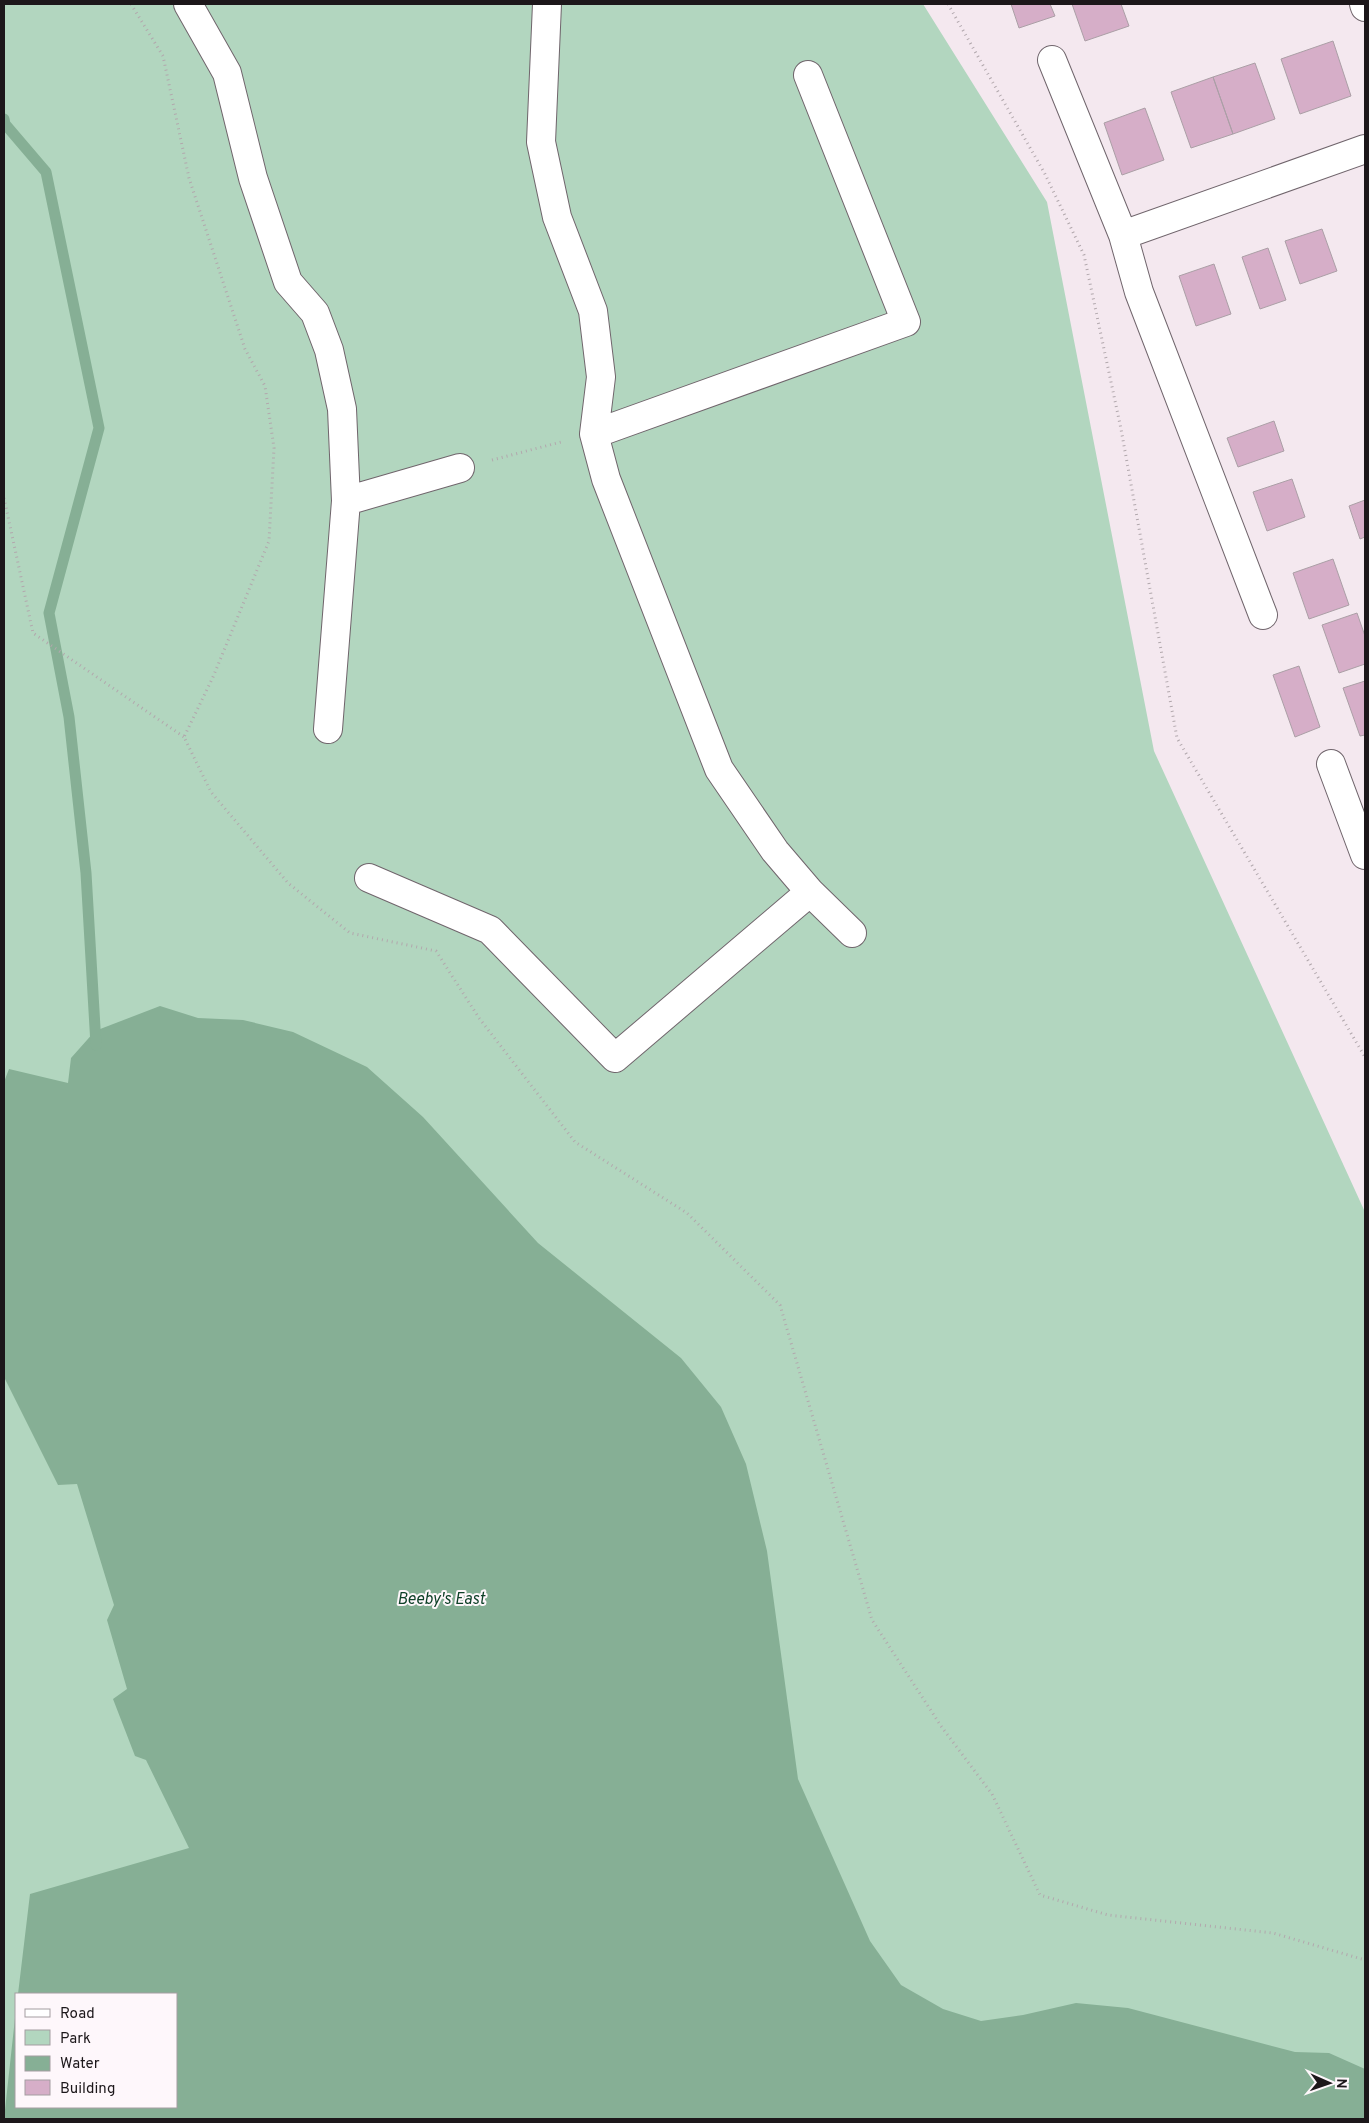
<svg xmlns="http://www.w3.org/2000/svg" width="1369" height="2123" font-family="Overpass,sans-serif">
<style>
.green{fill:#b2d6bf;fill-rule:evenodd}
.water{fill:#86af95}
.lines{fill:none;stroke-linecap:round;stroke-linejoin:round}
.stream{stroke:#86af95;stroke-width:11}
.building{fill:#d6aec8;stroke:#ab9fa6}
.street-casing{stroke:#70656c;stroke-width:30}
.path{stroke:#b2a8ad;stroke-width:3;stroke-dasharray:1 4;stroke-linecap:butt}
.street{stroke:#fff;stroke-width:28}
.labels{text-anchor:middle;stroke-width:4;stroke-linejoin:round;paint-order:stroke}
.water-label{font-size:16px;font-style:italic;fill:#0e4128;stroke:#fef7fb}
</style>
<rect width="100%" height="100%" fill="#f4e8ef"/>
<path class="green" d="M 4,4 L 923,4 L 1047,202 L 1154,751 L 1365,1212 L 1365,2119 L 4,2119 ZM 16,1994 L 176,1994 L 176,2107 L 16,2107 Z"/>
<path class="water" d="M 160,1006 L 198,1018 L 243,1020 L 293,1032 L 367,1067 L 423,1117 L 538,1243 L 681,1358 L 721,1407 L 746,1464 L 767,1551 L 798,1779 L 870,1941 L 901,1985 L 943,2009 L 981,2021 L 1023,2015 L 1076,2003 L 1128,2008 L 1295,2052 L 1329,2053 L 1365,2069 L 1365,2119 L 4,2119 L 16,2009 L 16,2107 L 176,2107 L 176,1994 L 18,1994 L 30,1894 L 189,1848 L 146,1760 L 135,1756 L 113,1699 L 127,1689 L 107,1620 L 114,1605 L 77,1484 L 58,1485 L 4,1377 L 4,1082 L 9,1069 L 68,1083 L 71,1058 L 95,1031 Z"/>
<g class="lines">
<path class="stream" d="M 4,119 L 5,124 L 46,172 L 99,428 L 49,613 L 69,717 L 86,873 L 96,1045"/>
</g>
<path class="building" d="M 1011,4 L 1050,4 L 1055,16 L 1019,28 Z
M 1072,4 L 1121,4 L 1129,26 L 1085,41 Z
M 1333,41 L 1351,96 L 1300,114 L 1281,59 Z
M 1255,63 L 1275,119 L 1233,134 L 1213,77 Z
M 1213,77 L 1233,134 L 1191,148 L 1171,92 Z
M 1145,108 L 1164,160 L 1122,175 L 1104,123 Z
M 1322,229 L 1337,271 L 1300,284 L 1285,241 Z
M 1268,248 L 1286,300 L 1260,309 L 1242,257 Z
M 1214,264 L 1231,314 L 1196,326 L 1179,276 Z
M 1274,421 L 1284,451 L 1238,467 L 1227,438 Z
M 1292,479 L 1305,517 L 1267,531 L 1253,492 Z
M 1365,500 L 1365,537 L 1360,539 L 1349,506 Z
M 1333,559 L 1349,605 L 1309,619 L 1293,573 Z
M 1357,613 L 1365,636 L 1365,664 L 1339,673 L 1322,625 Z
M 1299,666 L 1320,727 L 1295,737 L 1273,675 Z
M 1365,681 L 1365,735 L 1360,736 L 1343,688 Z"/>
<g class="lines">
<g class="street-casing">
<path id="street" d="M 188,4 L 227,73 L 253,178 L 288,282 L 315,313 L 329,350 L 342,409 L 346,501
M 547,4 L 541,142 L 557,217 L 593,311 L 601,377 L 594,434 L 606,479 L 719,769 L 775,851 L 810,892 L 852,933
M 1364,4 L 1365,7
M 1052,60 L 1123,235 L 1139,292 L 1263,615
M 1123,235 L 1365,149
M 594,434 L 906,322 L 808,75
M 328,729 L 346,501 L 460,468
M 1331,764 L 1365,855
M 369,878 L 490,930 L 615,1058 L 810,892"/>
</g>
<path class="path" d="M 131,4 L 163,56 L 189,178 L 245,349 L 265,386 L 274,448 L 269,541 L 213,677 L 184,737 L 211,792 L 288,883 L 350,933 L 436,951 L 479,1018 L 575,1142 L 687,1213 L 780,1305 L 872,1620 L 941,1726 L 992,1794 L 1040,1895 L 1108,1915 L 1273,1933 L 1365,1960
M 948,4 L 1045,174 L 1084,255 L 1121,429 L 1177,738 L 1365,1057
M 492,460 L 561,442
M 4,498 L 33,633 L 184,737"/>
<use href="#street" class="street"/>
</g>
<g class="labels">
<g class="water-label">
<text x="441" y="1604">Beeby's East</text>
</g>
</g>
<rect width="1369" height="2123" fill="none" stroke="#1c171a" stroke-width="10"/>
<rect x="15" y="1993" width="162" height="115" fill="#fef7fb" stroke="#a49da1"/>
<rect x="25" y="2009" width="25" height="8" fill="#ffffff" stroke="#a49da1"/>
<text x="60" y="2018" font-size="15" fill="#1c171a">Road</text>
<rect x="25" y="2030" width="25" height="15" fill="#b2d6bf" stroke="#a49da1"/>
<text x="60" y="2043" font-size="15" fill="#1c171a">Park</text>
<rect x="25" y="2056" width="25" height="15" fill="#86af95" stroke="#a49da1"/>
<text x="60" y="2068" font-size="15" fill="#1c171a">Water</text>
<rect x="25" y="2080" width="25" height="15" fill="#d6aec8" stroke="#a49da1"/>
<text x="60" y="2093" font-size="15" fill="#1c171a">Building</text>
<g transform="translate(1329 2083) rotate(92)" stroke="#fef7fb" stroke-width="4" paint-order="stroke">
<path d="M0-4L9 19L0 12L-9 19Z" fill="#1c171a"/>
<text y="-8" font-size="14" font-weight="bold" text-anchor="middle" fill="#1c171a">N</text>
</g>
</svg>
